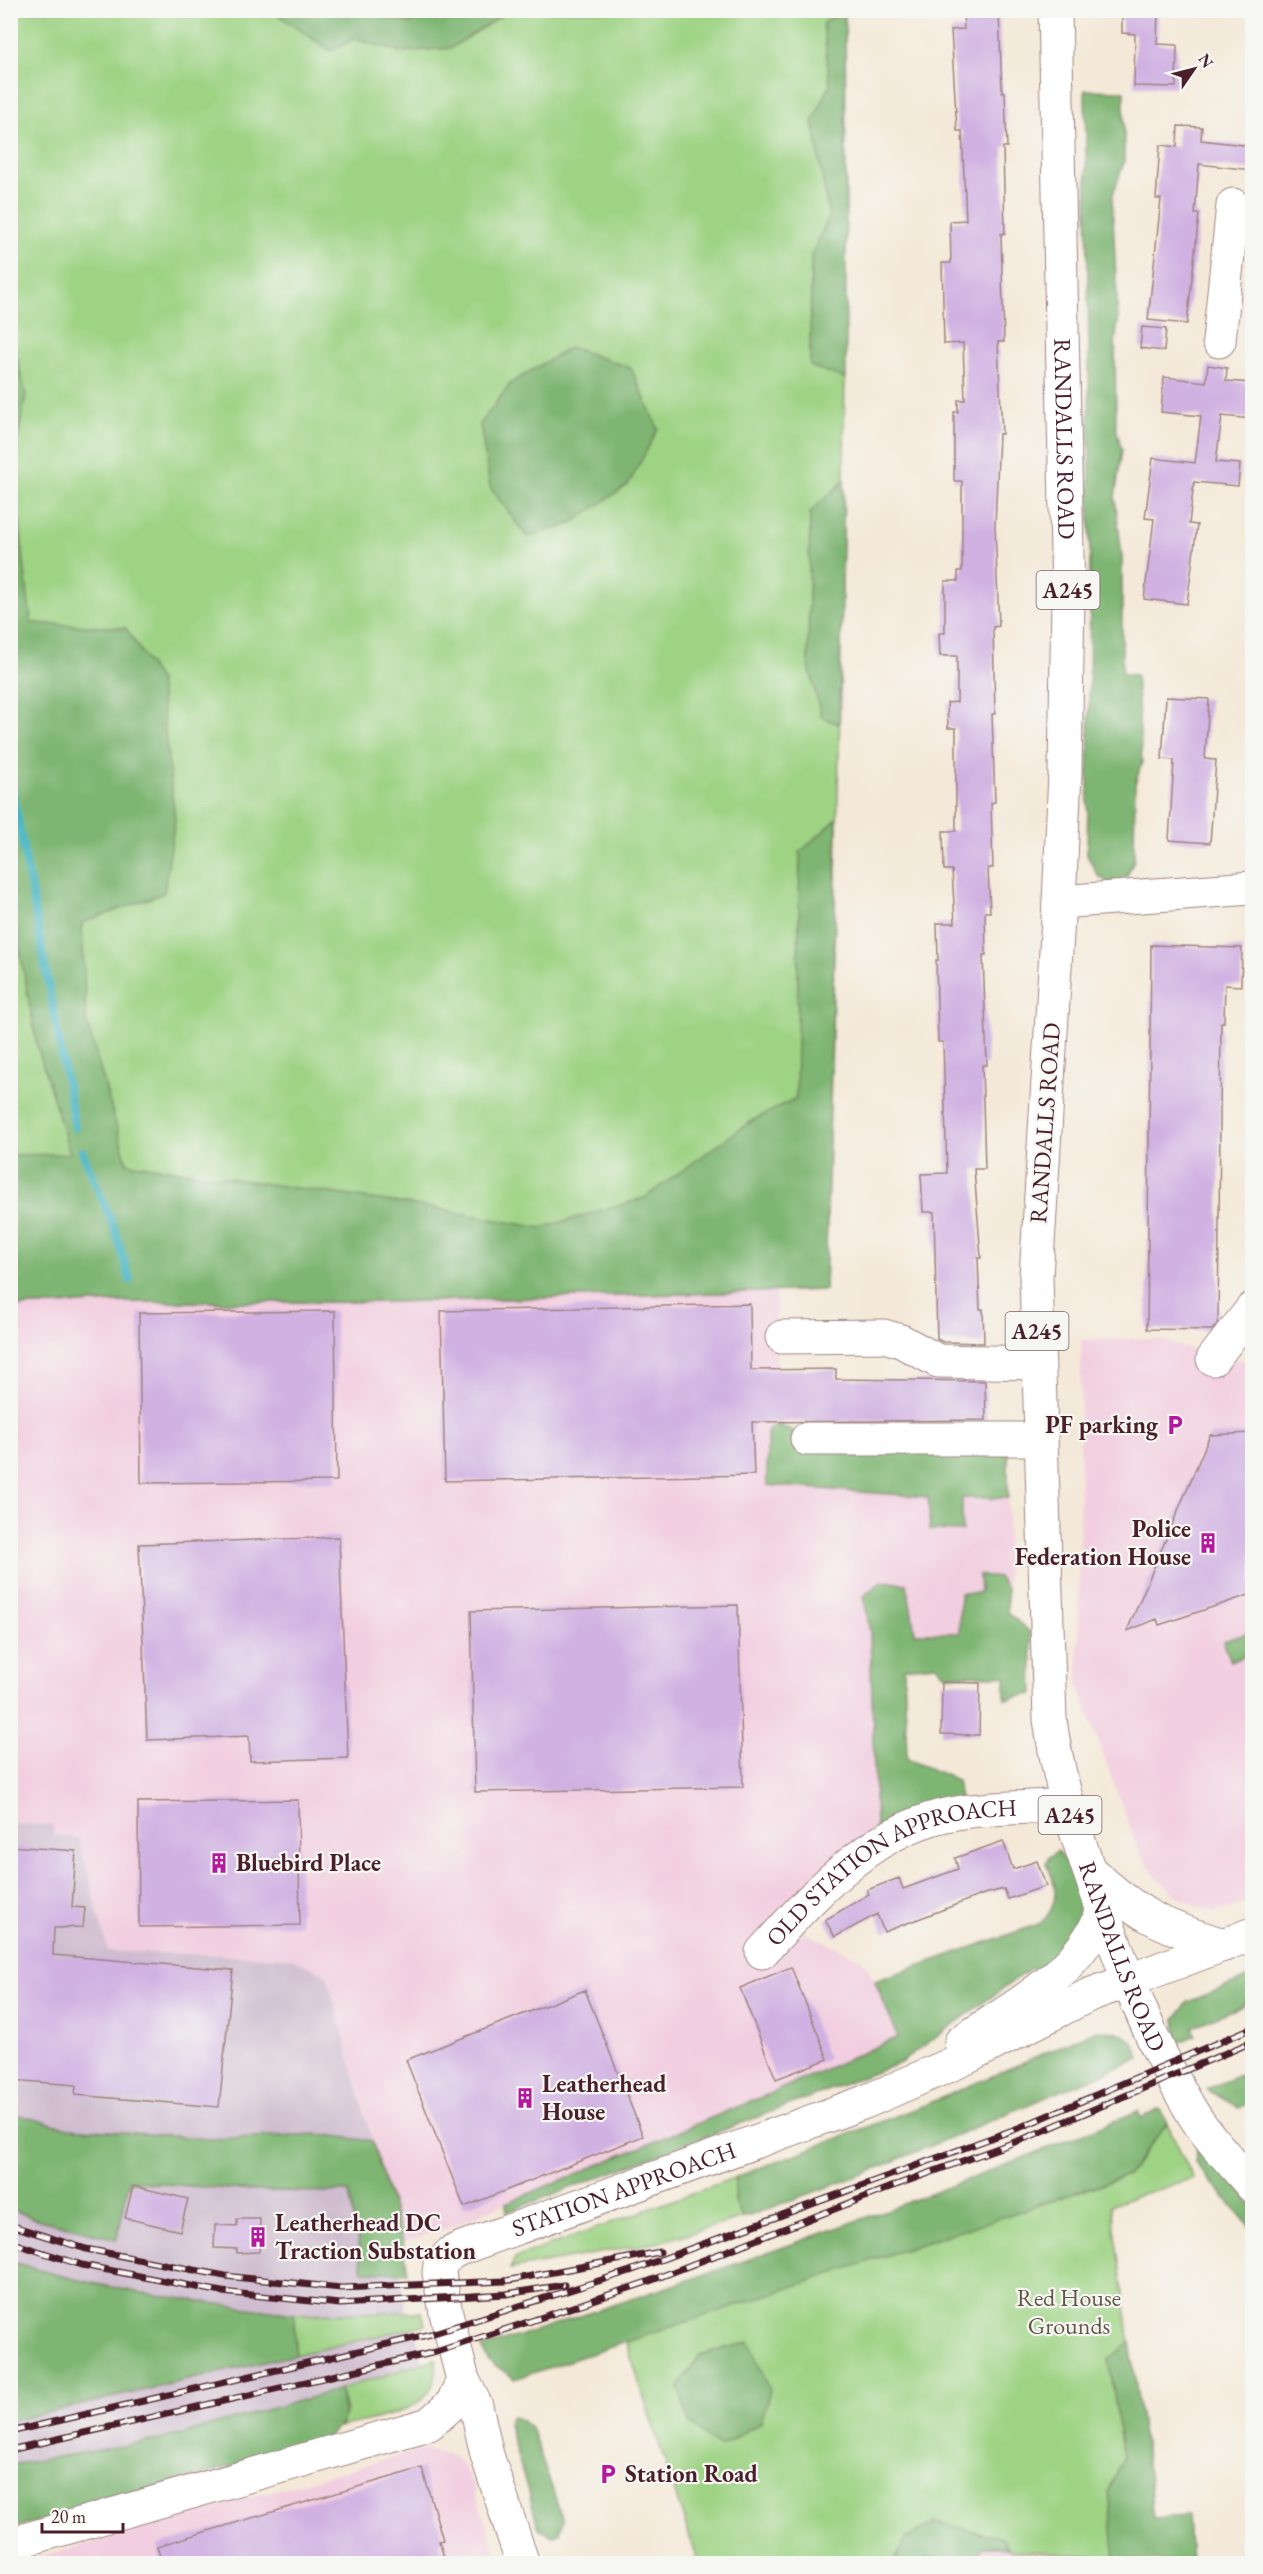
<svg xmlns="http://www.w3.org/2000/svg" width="1263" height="2574" font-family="'EB Garamond',serif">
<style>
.built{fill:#f2cfe0}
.industrial{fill:#cfbdcf}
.green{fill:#9ed384;stroke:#747958;stroke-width:1.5}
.forest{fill:#7eb572;stroke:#646a4e;stroke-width:1.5}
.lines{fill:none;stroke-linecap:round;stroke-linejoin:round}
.stream{stroke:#47b5c3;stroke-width:8}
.building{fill:#d0b1e2}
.minor-casing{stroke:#9f8482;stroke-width:35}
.major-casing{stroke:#9f8482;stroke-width:35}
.minor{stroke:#fff;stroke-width:33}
.major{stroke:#fff;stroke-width:33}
.rail-casing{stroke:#4a1f2b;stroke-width:7}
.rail{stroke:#f6f6f2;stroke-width:4.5;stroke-dasharray:14;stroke-linecap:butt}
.labels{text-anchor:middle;stroke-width:4.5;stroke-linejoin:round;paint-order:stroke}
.shield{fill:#f6f6f2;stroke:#7e6067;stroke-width:1.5}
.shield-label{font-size:22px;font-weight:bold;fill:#4a1f2b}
.street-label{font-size:24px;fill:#4a1f2b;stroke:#f6f6f2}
.poi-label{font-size:24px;font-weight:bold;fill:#4a1f2b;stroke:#f6f6f2;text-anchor:start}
.park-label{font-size:24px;fill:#635546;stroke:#f6f6f2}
</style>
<rect width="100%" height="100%" fill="#f6f6f2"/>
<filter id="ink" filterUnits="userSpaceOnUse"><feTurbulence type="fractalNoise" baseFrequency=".0167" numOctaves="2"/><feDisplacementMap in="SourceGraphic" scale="12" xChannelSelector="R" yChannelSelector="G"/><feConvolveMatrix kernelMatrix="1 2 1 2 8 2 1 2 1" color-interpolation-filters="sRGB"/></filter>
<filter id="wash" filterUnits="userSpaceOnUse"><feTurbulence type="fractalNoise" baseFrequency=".008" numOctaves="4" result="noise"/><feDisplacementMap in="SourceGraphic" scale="24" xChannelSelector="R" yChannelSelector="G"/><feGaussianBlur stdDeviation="1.35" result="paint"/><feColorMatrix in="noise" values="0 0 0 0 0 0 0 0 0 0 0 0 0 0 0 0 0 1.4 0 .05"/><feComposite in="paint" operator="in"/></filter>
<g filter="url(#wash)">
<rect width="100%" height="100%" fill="#f4e9d8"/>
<path class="built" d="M 776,1291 L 777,1424 L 767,1431 L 929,1497 L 1008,1498 L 1006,1633 L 870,1633 L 876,1829 L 786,1905 L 806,1933 L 862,1959 L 875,1981 L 898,2037 L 776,2091 L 447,2228 L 403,2242 L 372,2141 L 327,1975 L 291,1958 L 108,1951 L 79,1838 L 53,1835 L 52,1825 L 11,1824 L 10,1307 L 116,1302 L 390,1302 Z
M 1156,1339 L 1230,1360 L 1252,1359 L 1252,1901 L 1228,1909 L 1212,1911 L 1195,1906 L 1173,1893 L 1153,1873 L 1138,1850 L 1078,1685 L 1081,1340 Z
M 425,2448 L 453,2456 L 463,2466 L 471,2481 L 500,2563 L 13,2564 Z
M 981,2547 L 1141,2561 L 1141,2564 L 979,2564 Z"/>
<path class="industrial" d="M 10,1824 L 53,1825 L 53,1835 L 79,1838 L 108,1951 L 291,1958 L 327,1975 L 372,2141 L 318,2134 L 211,2139 L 68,2128 L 11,2113 Z
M 128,2181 L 254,2191 L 349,2192 L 363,2271 L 401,2273 L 406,2312 L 294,2314 L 183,2299 L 50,2274 L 11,2261 L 10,2209 L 36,2219 L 116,2238 Z
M 414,2328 L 424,2363 L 163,2439 L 11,2465 L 10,2421 Z"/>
<path class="green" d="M 10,11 L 845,11 C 849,437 837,864 825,1290 L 390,1302 L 116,1302 L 11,1307 Z
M 1167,2123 L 1193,2178 L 1111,2205 L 1154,2518 L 1141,2561 L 981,2547 L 979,2563 L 698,2563 L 626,2342 L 1128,2175 Z
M 736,2177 L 734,2200 L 743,2218 L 659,2242 L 510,2269 L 515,2258 Z
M 422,2312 L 425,2325 L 295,2355 L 294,2314 Z
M 436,2359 C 442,2413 379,2417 339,2427 L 346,2412 L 340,2389 Z"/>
<path class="forest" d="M 272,11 L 362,11 L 409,23 L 459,11 L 509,11 L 451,48 L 402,52 L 353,39 L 331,51 Z
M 845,11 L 846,379 L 810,366 L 811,256 L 829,216 L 813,121 L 830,85 L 823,23 Z
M 1085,90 L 1124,91 L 1124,162 L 1112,197 L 1118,320 L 1115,345 L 1116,429 L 1122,450 L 1115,498 L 1122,557 L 1122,674 L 1136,675 L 1142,762 L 1135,784 L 1134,860 L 1127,876 L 1111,884 L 1099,877 L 1087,855 C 1092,600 1090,345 1085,90 Z
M 11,333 L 26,395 L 13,465 L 31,623 L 126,628 L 159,680 L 175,819 L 164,893 L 82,923 L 86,1019 L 127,1163 L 433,1208 L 541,1228 L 644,1198 L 750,1122 L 796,1098 L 800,852 L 837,819 L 825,1290 L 390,1302 L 116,1302 L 11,1307 L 11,1155 L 70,1154 L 37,1045 L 11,903 Z
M 570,347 L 631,368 L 658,429 L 628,485 L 570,524 L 527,537 L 490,487 L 480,424 L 511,383 Z
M 844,481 L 839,724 L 821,717 L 808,661 L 810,512 Z
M 777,1424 L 795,1432 L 1008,1453 L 1008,1498 L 962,1498 L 962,1531 L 930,1530 L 928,1497 L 767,1485 L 767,1431 Z
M 979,1575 L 998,1577 L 1007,1590 L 1007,1612 L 1031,1633 L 1033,1694 L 1005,1699 L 1005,1676 L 946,1675 L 936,1665 L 904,1668 L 907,1759 L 957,1780 L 960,1800 L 876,1829 L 870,1633 L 864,1596 L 882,1581 L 907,1584 L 915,1633 L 959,1633 L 960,1593 L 980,1593 Z
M 1252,1632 L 1252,1654 L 1231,1661 L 1223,1641 Z
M 1057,1851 L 1077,1879 L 1078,1914 L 1073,1936 L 1045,1969 L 1030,1969 L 900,2063 L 507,2212 L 506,2203 L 776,2091 L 898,2037 L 875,1981 L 1039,1924 C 1059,1908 1059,1886 1046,1864 L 1049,1857 Z
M 1252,1976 L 1252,2002 L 1192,2027 L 1195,2035 L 1178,2043 L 1175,2019 L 1188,2002 Z
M 1097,2030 C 1122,2033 1131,2032 1140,2058 L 858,2176 L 743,2218 L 734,2200 L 736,2177 L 930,2103 Z
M 1252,2070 L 1252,2101 L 1239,2108 L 1206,2089 Z
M 1160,2109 L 1167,2123 L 1128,2175 L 515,2379 L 488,2360 L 481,2348 C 703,2277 923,2202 1138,2111 L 1141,2118 Z
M 10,2113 L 68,2128 L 211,2139 L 318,2134 L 372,2141 L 403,2242 L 408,2273 L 363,2271 L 349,2192 L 254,2191 L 129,2181 L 117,2239 L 36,2219 L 11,2209 Z
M 1206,2146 L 1252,2205 L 1252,2229 L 1195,2163 L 1197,2149 Z
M 10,2261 C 101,2291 199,2301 294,2314 L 295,2355 L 11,2421 Z
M 749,2342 L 770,2390 L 761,2422 L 720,2447 L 689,2423 L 679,2387 L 700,2355 Z
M 1130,2342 L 1154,2518 L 1188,2516 L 1191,2563 L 1115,2559 L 1108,2490 L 1123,2458 L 1109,2359 Z
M 340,2389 C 347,2416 346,2421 325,2440 L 11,2529 L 11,2465 L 163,2439 Z
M 512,2415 L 531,2427 L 563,2520 L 560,2532 L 552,2536 L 539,2528 L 508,2424 Z
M 936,2522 L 1002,2538 L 1008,2548 L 981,2547 L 979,2563 L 893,2563 L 906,2539 Z"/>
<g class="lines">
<path class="stream" d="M 10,776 L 75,1128
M 82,1151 L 115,1230 L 130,1280"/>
</g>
<g id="blocks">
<path class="building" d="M 963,10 L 999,10 L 1002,92 L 1005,92 L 1007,147 L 1003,147 L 1005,233 L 1001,234 L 1004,342 L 998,342 L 1002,434 L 999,434 L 995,526 L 999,626 L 993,627 L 995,714 L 992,714 L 995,802 L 991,803 L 993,868 L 988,868 L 990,912 L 985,912 L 986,955 L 983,955 L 987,1065 L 982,1065 L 985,1169 L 974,1169 L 981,1258 L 978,1258 L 980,1309 L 983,1309 L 984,1343 L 943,1342 L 937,1339 L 934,1212 L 923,1212 L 921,1174 L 947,1173 L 943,1042 L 938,1042 L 936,960 L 938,960 L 937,923 L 955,923 L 952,870 L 944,870 L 943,831 L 956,831 L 956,728 L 948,728 L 947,703 L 957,702 L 957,656 L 940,656 L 939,633 L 945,633 L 945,581 L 958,581 L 958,571 L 962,571 L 962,481 L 954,481 L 954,412 L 958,412 L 958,400 L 965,400 L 963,343 L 944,344 L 942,263 L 951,263 L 950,221 L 966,220 L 962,131 L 957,131 L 951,30 L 964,29 Z
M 1122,10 L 1158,10 L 1157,44 L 1177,45 L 1176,87 L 1134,86 L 1135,34 L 1122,33 Z
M 1178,126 L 1202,127 L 1201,140 L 1252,146 L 1252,170 L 1199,164 L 1195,214 L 1199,214 L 1187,324 L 1148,320 L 1161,199 L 1156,199 L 1160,145 L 1177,147 Z
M 1142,327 L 1166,329 L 1164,351 L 1140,348 Z
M 1208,365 L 1227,368 L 1226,381 L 1252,383 L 1252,419 L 1222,416 L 1216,462 L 1240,464 L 1238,486 L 1194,482 L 1189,524 L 1197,525 L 1187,604 L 1144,599 L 1154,519 L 1145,518 L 1153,458 L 1195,463 L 1201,416 L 1161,412 L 1164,377 L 1206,382 Z
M 1166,697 L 1209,699 L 1205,759 L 1216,760 L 1210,843 L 1169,840 L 1174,760 L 1162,759 Z
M 1151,945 L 1242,948 L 1241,986 L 1225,985 L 1224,1022 L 1221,1022 L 1218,1323 L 1212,1330 L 1147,1329 Z
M 750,1304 L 751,1370 L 836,1369 L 836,1379 L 985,1381 L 986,1420 L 752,1422 L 754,1475 L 445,1481 L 441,1311 Z
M 335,1311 L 337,1481 L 141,1483 L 139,1313 Z
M 1252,1433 L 1252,1594 L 1159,1625 L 1157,1619 L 1127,1631 L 1210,1435 Z
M 339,1537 L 348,1758 L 250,1761 L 249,1736 L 147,1740 L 139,1544 Z
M 738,1605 L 743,1787 L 475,1792 L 471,1611 Z
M 942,1682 L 980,1683 L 979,1735 L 941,1734 Z
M 298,1800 L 300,1925 L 139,1927 L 138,1802 Z
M 1003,1841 L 1013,1869 L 1037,1861 L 1046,1886 L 1008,1899 L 1004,1889 L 984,1894 L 884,1932 L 877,1914 L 835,1937 L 825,1920 L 869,1894 L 867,1890 L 899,1878 L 903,1889 L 958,1869 L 955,1858 Z
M 10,1846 L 76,1851 L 72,1907 L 85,1908 L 83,1927 L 54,1928 L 53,1955 L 233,1970 L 219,2107 L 75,2095 L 76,2085 L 10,2080 Z
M 791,1967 L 828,2059 L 776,2079 L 740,1988 Z
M 585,1990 L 643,2136 L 464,2207 L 406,2060 Z
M 133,2186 L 188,2199 L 180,2231 L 125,2218 Z
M 237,2219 L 260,2219 L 259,2252 L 237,2253 L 237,2249 L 214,2248 L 215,2225 L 237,2226 Z
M 422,2468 L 443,2540 L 439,2541 L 446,2564 L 162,2564 L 157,2546 Z"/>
</g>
</g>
<g filter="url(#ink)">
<use href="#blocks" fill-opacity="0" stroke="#9f8482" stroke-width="1.5"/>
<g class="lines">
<g class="minor-casing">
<g id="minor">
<path d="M 1219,341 L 1233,205"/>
<path d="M 1059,902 L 1252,888"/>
<path d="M 782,1337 L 884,1336 L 901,1341 L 938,1361 L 1038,1363"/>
<path d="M 1213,1359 L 1252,1309"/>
<path d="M 807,1439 L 1040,1439"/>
<path d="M 1089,1870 C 1138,1915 1160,1926 1224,1945"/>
<path id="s1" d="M 762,1952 C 816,1893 872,1827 956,1813 C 992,1807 1030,1808 1067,1805"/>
<path d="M 1128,1981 L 1252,1934"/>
</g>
</g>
<g class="major-casing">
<g id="major">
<path id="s2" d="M 1055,10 L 1068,599 L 1065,773 L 1059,902 L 1036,1277 L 1050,1719 C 1058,1782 1078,1840 1099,1899 C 1124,1972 1152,2046 1192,2112 C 1208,2139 1232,2162 1252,2186"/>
<path d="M 961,2042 C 1015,2005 1078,1975 1103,1911"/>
<path d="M 10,2544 L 429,2424 L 452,2404 L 463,2380"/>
<path id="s3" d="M 523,2564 L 487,2455 L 476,2406 L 463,2380 L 446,2313 L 439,2273 L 440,2264 L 451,2253 L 459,2249 L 865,2102 L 966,2058 L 1089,1995 L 1128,1981"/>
</g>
</g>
<use href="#minor" class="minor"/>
<use href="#major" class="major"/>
<g class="rail-casing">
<path id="rail" d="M 10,2225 L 86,2249 L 225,2276 L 341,2288 L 505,2281 L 660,2252
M 10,2242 L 82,2265 L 222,2292 L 340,2304 L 506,2294 L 564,2285
M 10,2432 L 431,2334 L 630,2271 L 1021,2127 L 1252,2028
M 10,2450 L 436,2352 L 522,2324 L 647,2282 L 896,2185 L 1026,2138 L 1252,2042"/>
</g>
<use href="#rail" class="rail"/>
</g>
</g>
<defs>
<g id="parking-bare" transform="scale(1.62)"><path d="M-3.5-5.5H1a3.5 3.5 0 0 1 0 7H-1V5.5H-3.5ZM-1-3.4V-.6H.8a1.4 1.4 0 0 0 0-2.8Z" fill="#b5179e" stroke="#f6f6f2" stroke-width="2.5" paint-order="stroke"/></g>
<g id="building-bare" transform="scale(1.62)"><path d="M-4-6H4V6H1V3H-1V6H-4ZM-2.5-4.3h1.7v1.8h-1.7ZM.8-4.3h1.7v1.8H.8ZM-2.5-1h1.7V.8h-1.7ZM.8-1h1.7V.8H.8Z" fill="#b5179e" stroke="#f6f6f2" stroke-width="2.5" paint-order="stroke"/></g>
</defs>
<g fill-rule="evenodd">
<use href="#parking-bare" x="1175" y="1425"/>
<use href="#building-bare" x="1208" y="1543"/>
<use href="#building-bare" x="219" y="1863"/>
<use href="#building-bare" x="525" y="2098"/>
<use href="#building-bare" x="258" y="2237"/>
<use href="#parking-bare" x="608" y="2474"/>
</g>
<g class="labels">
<g class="shield">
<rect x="1036.5" y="571" width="63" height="38" rx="4.5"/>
<rect x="1005.5" y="1312" width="63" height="38" rx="4.5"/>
<rect x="1038.5" y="1796" width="63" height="38" rx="4.5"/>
</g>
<g class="shield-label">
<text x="1068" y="598">A245</text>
<text x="1037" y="1339">A245</text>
<text x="1070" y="1823">A245</text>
</g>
<g class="street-label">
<text dy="8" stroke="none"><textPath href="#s2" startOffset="429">RANDALLS ROAD</textPath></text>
<text transform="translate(1045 1123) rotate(-86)" y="8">RANDALLS ROAD</text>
<text dy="8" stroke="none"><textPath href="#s1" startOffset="159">OLD STATION APPROACH</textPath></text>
<text dy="8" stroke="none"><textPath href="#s2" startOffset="1959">RANDALLS ROAD</textPath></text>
<text dy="8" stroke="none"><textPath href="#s3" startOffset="513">STATION APPROACH</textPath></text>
</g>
<g class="poi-label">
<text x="1158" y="1433" text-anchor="end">PF parking</text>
<text x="1191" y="1537" text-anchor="end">Police<tspan x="1191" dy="28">Federation House</tspan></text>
<text x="236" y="1871">Bluebird Place</text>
<text x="542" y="2092">Leatherhead<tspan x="542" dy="28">House</tspan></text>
<text x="275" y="2231">Leatherhead DC<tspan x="275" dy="28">Traction Substation</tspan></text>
<text x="625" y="2482">Station Road</text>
</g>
<g class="park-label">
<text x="1069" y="2306">Red House<tspan x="1069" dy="28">Grounds</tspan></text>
</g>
</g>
<rect width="1263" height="2574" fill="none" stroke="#f6f6f2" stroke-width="36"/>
<g transform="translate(1194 69) rotate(55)" stroke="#f6f6f2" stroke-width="4.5" paint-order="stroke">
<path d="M0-4.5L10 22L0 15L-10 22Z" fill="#4a1f2b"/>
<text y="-9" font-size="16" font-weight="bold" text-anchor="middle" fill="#4a1f2b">N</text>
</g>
<path d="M42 2523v9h81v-9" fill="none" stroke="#4a1f2b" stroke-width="3"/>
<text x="51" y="2523" font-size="18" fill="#4a1f2b" stroke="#f6f6f2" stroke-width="4.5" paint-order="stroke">20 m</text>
</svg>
